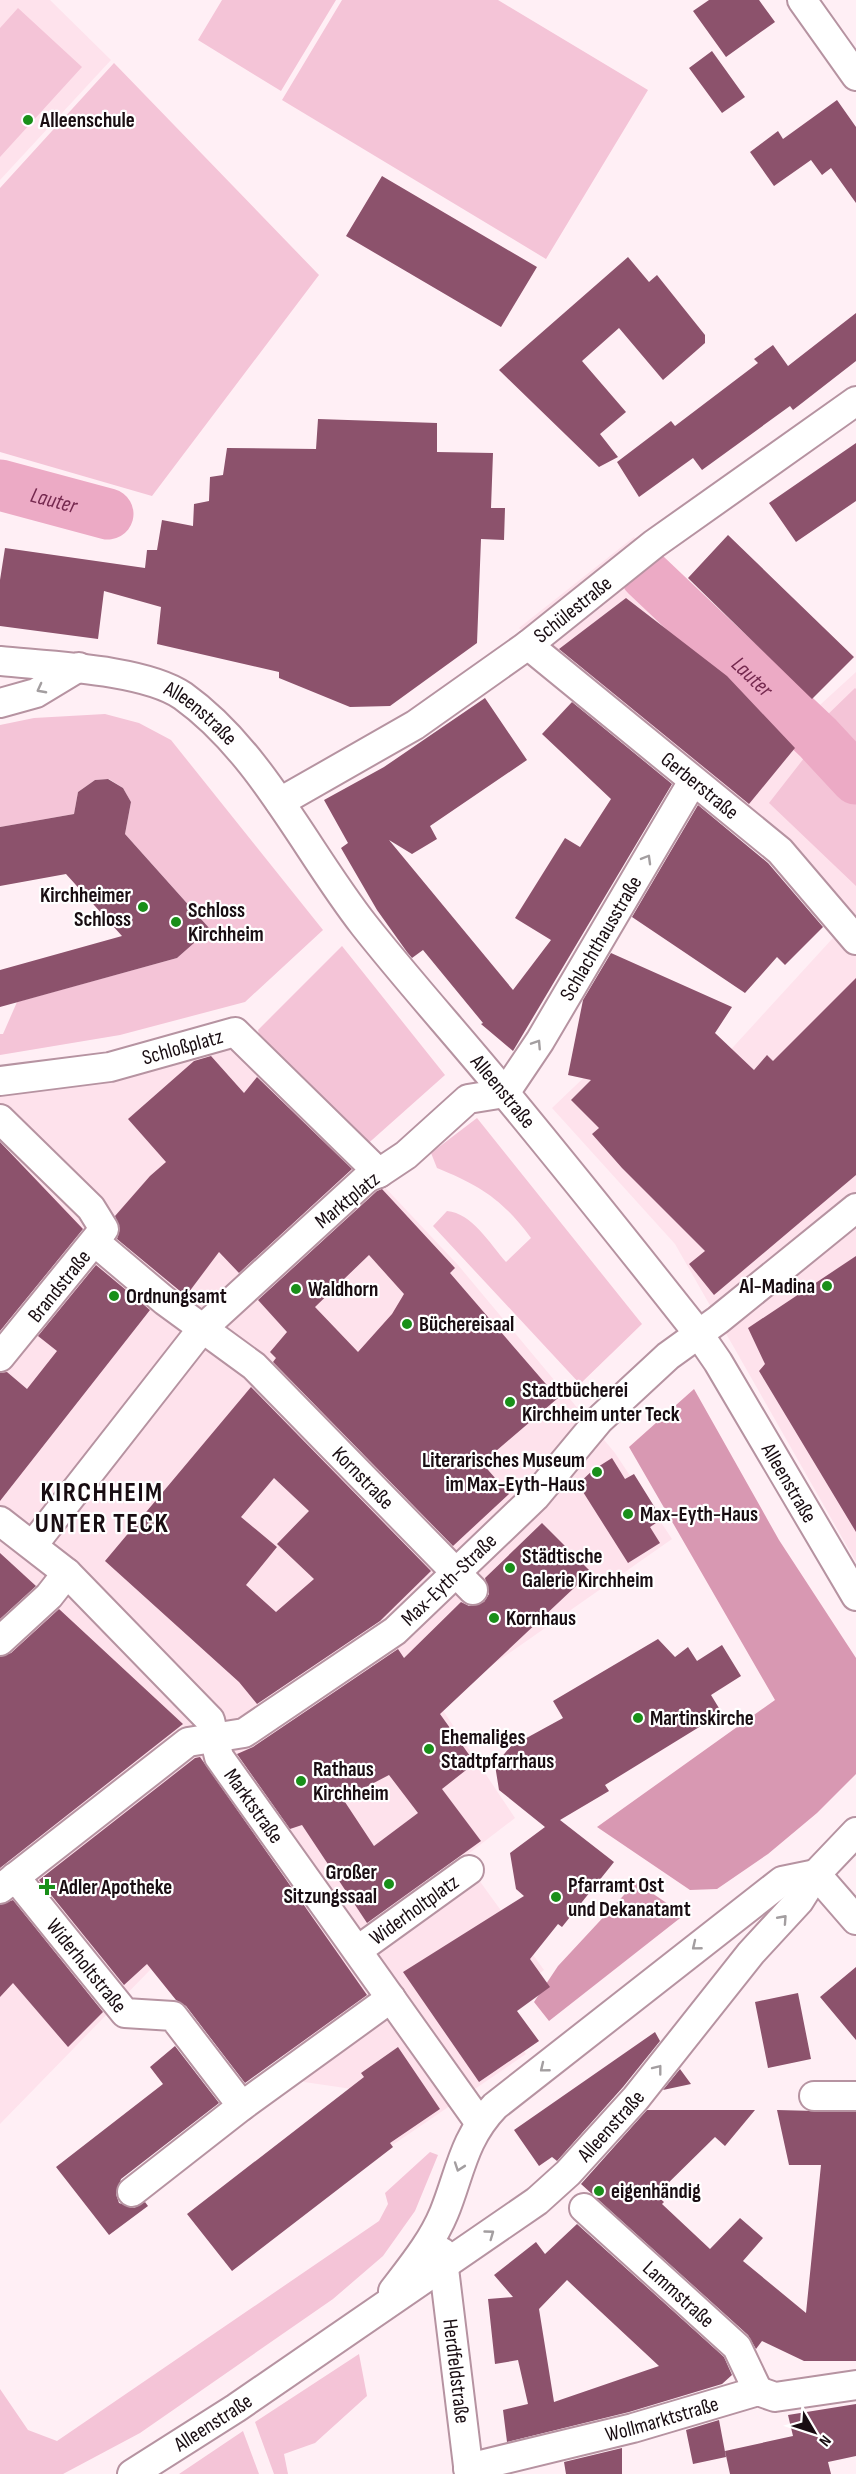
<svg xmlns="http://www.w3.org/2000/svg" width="856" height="2474" font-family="'Sofia Sans Condensed',sans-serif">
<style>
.built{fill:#fee2ec}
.green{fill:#f4c4d7}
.forest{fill:#d898b2}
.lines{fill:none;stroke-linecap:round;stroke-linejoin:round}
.river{stroke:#ecaac5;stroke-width:51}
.building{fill:#8c526c;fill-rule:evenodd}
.minor-casing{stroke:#b693a1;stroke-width:32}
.minor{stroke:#fff;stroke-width:28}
.oneway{stroke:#a39ea0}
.poi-dot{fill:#198f19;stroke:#fff;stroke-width:2}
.labels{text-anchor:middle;stroke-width:4.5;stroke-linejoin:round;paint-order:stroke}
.poi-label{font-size:21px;font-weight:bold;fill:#190d12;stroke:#fff;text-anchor:start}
.street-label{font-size:21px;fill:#190d12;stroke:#fff}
.water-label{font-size:22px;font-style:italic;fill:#75294f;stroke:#fff}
.district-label{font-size:27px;font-weight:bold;letter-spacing:1.5px;fill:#190d12;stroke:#fff}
</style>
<rect width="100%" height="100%" fill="#ffeff5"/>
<path class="built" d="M 0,0 L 50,0 L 111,60 L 0,180 Z
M 634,537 L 810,714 L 856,672 L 856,1562 L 675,1244 L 552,1108 L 642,1022 L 714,1068 L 853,916 L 794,854 L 519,628 Z
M 231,1039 L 378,1180 L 458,1265 L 615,1453 L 672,1539 L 438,1703 L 515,1818 L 463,1858 L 544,1970 L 492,2008 L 526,2054 L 391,2146 L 352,2089 L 304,2082 L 188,1931 L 0,2124 L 0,1090 Z"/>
<path class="green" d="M 222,0 L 336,0 L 281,91 L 198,40 Z
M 342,0 L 498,0 L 648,90 L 546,259 L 282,100 Z
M 18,8 L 82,67 L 0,157 L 0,28 Z
M 114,63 L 319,275 L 152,496 L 0,452 L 0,188 Z
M 855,688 L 856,689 L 856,886 L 769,803 L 808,753 L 820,722 Z
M 105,714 L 139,723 L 171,740 L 323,930 L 245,1002 L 120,1035 L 0,1055 L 0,1034 L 3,1034 L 17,1002 L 177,958 L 210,929 L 125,834 L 131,802 L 123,788 L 109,779 L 95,780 L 78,792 L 74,814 L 0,827 L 0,725 L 34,718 Z
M 342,946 L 445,1075 L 363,1148 L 261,1043 L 258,1030 Z
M 477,1118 L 642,1324 L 580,1384 L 433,1226 L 447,1211 C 472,1213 490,1244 506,1262 L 531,1238 C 503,1200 481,1186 437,1168 L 431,1153 Z
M 430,2152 L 438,2155 L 415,2211 L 383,2256 L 333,2299 L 140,2433 L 63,2474 L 0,2474 L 0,2389 L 28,2430 L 57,2441 L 379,2221 L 388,2204 L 385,2193 Z
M 359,2354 L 367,2396 L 315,2443 L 284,2454 L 288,2474 L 274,2474 L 255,2422 Z
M 243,2431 L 259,2474 L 179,2474 Z"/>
<path class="forest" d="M 694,1389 L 779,1540 L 856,1658 L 856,1774 L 817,1813 L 768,1854 L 717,1889 L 690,1890 L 597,1827 L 775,1700 L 629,1447 Z
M 636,1882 L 684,1915 L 549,2021 L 534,2002 L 558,1966 Z"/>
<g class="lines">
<g class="river">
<path id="s1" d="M 0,485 L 108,514"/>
<path id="s2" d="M 646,575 L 818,738 L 856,779"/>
</g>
</g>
<path class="building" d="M 709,0 L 759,0 L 775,22 L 726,57 L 693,11 Z
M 712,51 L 745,97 L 722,113 L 689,68 Z
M 837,100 L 856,127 L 856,203 L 831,168 L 822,175 L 811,160 L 774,186 L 750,152 L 778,131 L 783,139 Z
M 382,176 L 537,267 L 501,327 L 346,236 Z
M 628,257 L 649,282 L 657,275 L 705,335 L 705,343 L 663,380 L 619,328 L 582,361 L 626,412 L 600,434 L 618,457 L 599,467 L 499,370 Z
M 856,313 L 856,361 L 793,410 L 790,406 L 702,470 L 693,458 L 639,497 L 617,462 L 671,421 L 675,426 L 758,363 L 754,359 L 773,345 L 788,366 Z
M 318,419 L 437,423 L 437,452 L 493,453 L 491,508 L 505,508 L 504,540 L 481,539 L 477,643 L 390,706 L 350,707 L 279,678 L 279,672 L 157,644 L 161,607 L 104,591 L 98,639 L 0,626 L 0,580 L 5,548 L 145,568 L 147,550 L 157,550 L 162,520 L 193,526 L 194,504 L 209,501 L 210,477 L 223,475 L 227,448 L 316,449 Z
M 856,443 L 856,501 L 796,542 L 769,503 Z
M 728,535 L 854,657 L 812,699 L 688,578 Z
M 626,598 L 727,676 L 795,748 L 749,804 L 559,649 Z
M 485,698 L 527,760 L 430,826 L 437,839 L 412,854 L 389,840 L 513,990 L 551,940 L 515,918 L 565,838 L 580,847 L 611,799 L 542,734 L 572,702 L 672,784 L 513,1051 L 481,1024 L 483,1023 L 423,950 L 412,958 L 407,952 L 377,910 L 341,848 L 348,843 L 324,800 L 384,767 Z
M 108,779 L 123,788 L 131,802 L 125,834 L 210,929 L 177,958 L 0,1007 L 0,970 L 122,936 L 66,874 L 0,886 L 0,827 L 74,814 L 78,792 L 95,780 Z
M 698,805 L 768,863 L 823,927 L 785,965 L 777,957 L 745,993 L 632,917 Z
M 611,953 L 732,1007 L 715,1033 L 754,1070 L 767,1055 L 773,1061 L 856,978 L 856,1175 L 714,1295 L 689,1264 L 705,1251 L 622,1168 L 592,1134 L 599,1128 L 571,1100 L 591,1080 L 568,1075 L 583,1000 Z
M 211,1056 L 244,1093 L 257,1077 L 352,1169 L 239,1273 L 219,1252 L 186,1296 L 117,1239 L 120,1229 L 115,1216 L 150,1176 L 166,1162 L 128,1119 L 194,1061 Z
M 0,1142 L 83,1229 L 0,1331 Z
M 382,1189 L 455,1268 L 450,1273 L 558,1398 L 482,1463 L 509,1494 L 453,1546 L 273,1362 L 276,1358 L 270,1352 L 287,1332 L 258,1300 L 377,1191 ZM 369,1255 L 404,1294 L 392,1314 L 358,1352 L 315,1307 Z
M 856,1256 L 856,1532 L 759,1371 L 765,1364 L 748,1328 Z
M 96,1265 L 150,1310 L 0,1501 L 0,1373 L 7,1372 L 27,1389 L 57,1351 L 38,1336 Z
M 251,1387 L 431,1571 L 380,1621 L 257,1704 L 239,1682 L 105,1561 ZM 274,1478 L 309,1511 L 277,1544 L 314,1579 L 276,1612 L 246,1585 L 277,1547 L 241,1517 Z
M 612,1458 L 625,1479 L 634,1474 L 662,1519 L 650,1527 L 660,1543 L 628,1563 L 578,1484 L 593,1470 Z
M 542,1523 L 591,1572 L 440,1714 L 475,1763 L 442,1789 L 481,1841 L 367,1923 L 302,1825 L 290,1829 L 237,1754 L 253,1747 L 398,1649 L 404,1658 L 461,1602 L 469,1606 L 484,1602 L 489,1594 L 485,1578 ZM 389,1775 L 418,1813 L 374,1846 L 343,1799 Z
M 0,1553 L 36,1586 L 0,1619 Z
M 59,1609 L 183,1724 L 0,1868 L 0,1657 L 11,1653 Z
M 658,1639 L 675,1657 L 688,1647 L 697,1661 L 722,1645 L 741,1676 L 711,1695 L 722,1713 L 605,1785 L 609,1791 L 560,1820 L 614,1862 L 562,1927 L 558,1924 L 530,1959 L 550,1987 L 517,2011 L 539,2041 L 479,2082 L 403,1972 L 524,1896 L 516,1889 L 510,1853 L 545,1827 L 499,1790 L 495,1765 L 510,1747 L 563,1718 L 553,1701 Z
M 200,1757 L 367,1995 L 245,2083 L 186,2006 L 176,2000 L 147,1964 L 124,1985 L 39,1880 L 195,1758 Z
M 13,1900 L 103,2012 L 68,2047 L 13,1983 L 0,1997 L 0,1905 Z
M 856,1967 L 856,2040 L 820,1997 Z
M 798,1993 L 811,2059 L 768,2068 L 755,2002 Z
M 655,2032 L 660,2041 L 623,2087 L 557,2161 L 552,2157 L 539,2166 L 514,2130 Z
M 175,2046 L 219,2103 L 121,2179 L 116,2194 L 119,2203 L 134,2208 L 145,2202 L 148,2206 L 109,2235 L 56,2167 L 163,2084 L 150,2067 Z
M 398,2047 L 440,2109 L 390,2143 L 393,2147 L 232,2271 L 187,2214 L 364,2077 L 361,2073 Z
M 680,2069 L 691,2084 L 663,2090 Z
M 647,2110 L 755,2110 L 725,2146 L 715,2137 L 656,2195 L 664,2202 L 662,2204 L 710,2249 L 740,2218 L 763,2238 L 743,2261 L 806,2313 L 821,2165 L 789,2165 L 777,2110 L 856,2112 L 856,2361 L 804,2361 L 762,2341 L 756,2349 L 748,2335 L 581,2184 Z
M 577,2224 L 724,2357 L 732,2375 L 722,2384 L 629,2412 L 507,2442 L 503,2410 L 528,2404 L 518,2360 L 495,2364 L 488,2299 L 513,2297 L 494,2275 L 536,2242 L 545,2254 ZM 567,2280 L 586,2298 L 659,2366 L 554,2402 L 539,2309 Z
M 856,2404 L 856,2456 L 828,2462 L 831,2474 L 730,2474 L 725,2451 L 793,2436 L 788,2415 Z
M 719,2420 L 726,2457 L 693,2464 L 686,2430 Z
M 622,2448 L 622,2474 L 566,2474 L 564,2462 Z"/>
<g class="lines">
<g class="minor-casing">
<g id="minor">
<path d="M 802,0 L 856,76"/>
<path id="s3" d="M 528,645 L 780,851 L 856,940"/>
<path id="s4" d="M 0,661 C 48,666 144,669 183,696 C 261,752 306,851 364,925 C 409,982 458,1036 504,1092 C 570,1172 634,1252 698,1333 L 718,1362 L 856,1596"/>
<path d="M 0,703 L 36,693 L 79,667"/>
<path id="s5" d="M 280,802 L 415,725 L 528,645 L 654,544 L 856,401"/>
<path id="s6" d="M 0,1081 L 110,1067 L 235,1032 L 379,1173"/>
<path id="s7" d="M 505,1093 L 540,1041 L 693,781"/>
<path d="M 0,1119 L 91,1208 L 104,1229 L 0,1357"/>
<path id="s8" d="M 95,1242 L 165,1301 L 254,1366 L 473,1590"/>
<path id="s9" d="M 0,1521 L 67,1573 L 210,1720 L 219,1757 L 479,2122"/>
<path d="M 35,1547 L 40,1536 L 202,1329 L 368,1177 L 379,1173 L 406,1155 L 468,1099 L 505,1093"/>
<path d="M 0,1641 L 49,1596 L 67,1573"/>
<path d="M 816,1874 L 856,1920"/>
<path id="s10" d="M 15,1877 L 125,2013 L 173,2016 L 242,2106"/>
<path id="s11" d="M 0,1889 L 188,1742 L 244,1733 L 395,1631 L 535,1497 L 599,1420 L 668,1356 L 718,1320 L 856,1208"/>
<path id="s12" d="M 358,1950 L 469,1870"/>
<path d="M 814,2096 L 856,2096"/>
<path d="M 132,2192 L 242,2106 L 391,1998"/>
<path id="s13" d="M 584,2208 L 737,2347 L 758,2391"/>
<path id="s14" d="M 442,2252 L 469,2474"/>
<path d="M 393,2291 C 412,2266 432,2242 444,2213 C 460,2174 463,2139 495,2106 L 782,1881 L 816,1874"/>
<path id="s15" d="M 468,2468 L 633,2428 L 758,2391 L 775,2397 L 856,2385"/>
<path id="s16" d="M 132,2474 L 236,2408 L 537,2201 L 568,2173 L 636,2098 L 751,1953 L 799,1901 L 816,1874 L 856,1832"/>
</g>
</g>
<use href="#minor" class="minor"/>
</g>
<defs><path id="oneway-chevron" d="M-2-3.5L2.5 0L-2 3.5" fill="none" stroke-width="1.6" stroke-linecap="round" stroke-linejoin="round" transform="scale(1.5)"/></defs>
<g class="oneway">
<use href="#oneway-chevron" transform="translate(41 689) rotate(152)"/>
<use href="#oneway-chevron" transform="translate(647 859) rotate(-60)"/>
<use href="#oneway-chevron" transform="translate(537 1044) rotate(-57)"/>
<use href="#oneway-chevron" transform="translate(783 1919) rotate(-48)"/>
<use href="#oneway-chevron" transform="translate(696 1946) rotate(141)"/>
<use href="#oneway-chevron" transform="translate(544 2068) rotate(141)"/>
<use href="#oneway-chevron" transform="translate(658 2069) rotate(-52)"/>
<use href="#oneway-chevron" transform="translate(459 2167) rotate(109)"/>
<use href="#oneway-chevron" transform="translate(490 2234) rotate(-36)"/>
</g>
<g class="poi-dot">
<circle cx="28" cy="120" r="6"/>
<circle cx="143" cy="907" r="6"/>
<circle cx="176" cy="922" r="6"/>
<circle cx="827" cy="1286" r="6"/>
<circle cx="296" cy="1289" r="6"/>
<circle cx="114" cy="1296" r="6"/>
<circle cx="407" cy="1324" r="6"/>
<circle cx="510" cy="1402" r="6"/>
<circle cx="597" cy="1472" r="6"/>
<circle cx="628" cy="1514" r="6"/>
<circle cx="510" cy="1568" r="6"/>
<circle cx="494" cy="1618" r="6"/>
<circle cx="638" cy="1718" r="6"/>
<circle cx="429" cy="1749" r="6"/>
<circle cx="301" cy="1781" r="6"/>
<circle cx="389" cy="1884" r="6"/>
<path d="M44 1878h6v6h6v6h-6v6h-6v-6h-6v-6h6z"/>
<circle cx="556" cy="1897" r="6"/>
<circle cx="599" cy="2191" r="6"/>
</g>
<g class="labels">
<g class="poi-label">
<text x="40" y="127">Alleenschule</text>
<text x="131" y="902" text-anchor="end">Kirchheimer<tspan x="131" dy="24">Schloss</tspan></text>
<text x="188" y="917">Schloss<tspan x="188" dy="24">Kirchheim</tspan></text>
<text x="815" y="1293" text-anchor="end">Al-Madina</text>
<text x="308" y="1296">Waldhorn</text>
<text x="126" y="1303">Ordnungsamt</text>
<text x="419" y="1331">Büchereisaal</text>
<text x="522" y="1397">Stadtbücherei<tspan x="522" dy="24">Kirchheim unter Teck</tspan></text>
<text x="585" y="1467" text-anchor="end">Literarisches Museum<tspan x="585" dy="24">im Max-Eyth-Haus</tspan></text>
<text x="640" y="1521">Max-Eyth-Haus</text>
<text x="522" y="1563">Städtische<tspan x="522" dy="24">Galerie Kirchheim</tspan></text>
<text x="506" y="1625">Kornhaus</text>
<text x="650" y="1725">Martinskirche</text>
<text x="441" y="1744">Ehemaliges<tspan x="441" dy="24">Stadtpfarrhaus</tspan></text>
<text x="313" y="1776">Rathaus<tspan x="313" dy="24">Kirchheim</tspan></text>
<text x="377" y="1879" text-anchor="end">Großer<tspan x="377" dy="24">Sitzungssaal</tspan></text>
<text x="568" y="1892">Pfarramt Ost<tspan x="568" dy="24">und Dekanatamt</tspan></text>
<text x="59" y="1894">Adler Apotheke</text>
<text x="611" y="2198">eigenhändig</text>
</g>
<g class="street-label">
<text dy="7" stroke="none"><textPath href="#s5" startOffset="351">Schülestraße</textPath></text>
<text dy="7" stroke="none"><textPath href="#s4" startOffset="212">Alleenstraße</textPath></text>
<text dy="7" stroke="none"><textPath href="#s3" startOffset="222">Gerberstraße</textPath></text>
<text dy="7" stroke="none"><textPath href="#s7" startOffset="182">Schlachthausstraße</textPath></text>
<text dy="7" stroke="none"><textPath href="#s6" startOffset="186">Schloßplatz</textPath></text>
<text dy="7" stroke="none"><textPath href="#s4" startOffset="698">Alleenstraße</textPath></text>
<text transform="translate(347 1200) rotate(-39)" y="7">Marktplatz</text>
<text transform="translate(59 1286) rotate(-51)" y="7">Brandstraße</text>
<text dy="7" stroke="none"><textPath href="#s8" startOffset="358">Kornstraße</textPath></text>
<text dy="7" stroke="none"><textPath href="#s4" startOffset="1184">Alleenstraße</textPath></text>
<text dy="7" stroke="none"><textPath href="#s11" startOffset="552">Max-Eyth-Straße</textPath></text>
<text dy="7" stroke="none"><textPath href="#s9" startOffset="388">Marktstraße</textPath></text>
<text dy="7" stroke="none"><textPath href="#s12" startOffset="69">Widerholtplatz</textPath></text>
<text dy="7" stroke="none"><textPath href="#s10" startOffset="114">Widerholtstraße</textPath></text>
<text dy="7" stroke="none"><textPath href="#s16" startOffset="594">Alleenstraße</textPath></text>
<text dy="7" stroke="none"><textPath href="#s13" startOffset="128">Lammstraße</textPath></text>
<text dy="7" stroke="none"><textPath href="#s14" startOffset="120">Herdfeldstraße</textPath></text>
<text dy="7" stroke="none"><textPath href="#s15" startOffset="200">Wollmarktstraße</textPath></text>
<text dy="7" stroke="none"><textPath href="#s16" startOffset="96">Alleenstraße</textPath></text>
</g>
<g class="water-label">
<text dy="8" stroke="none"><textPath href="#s1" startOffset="56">Lauter</textPath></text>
<text dy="8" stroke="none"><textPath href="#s2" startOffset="147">Lauter</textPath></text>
</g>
<g class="district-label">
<text x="102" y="1501">KIRCHHEIM<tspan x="102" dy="31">UNTER TECK</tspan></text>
</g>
</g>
<g transform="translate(814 2432) rotate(129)" stroke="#ffffff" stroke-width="4.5" paint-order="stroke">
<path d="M0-4.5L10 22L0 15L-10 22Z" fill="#190d12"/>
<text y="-9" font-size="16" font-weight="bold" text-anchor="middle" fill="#190d12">N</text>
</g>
</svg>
